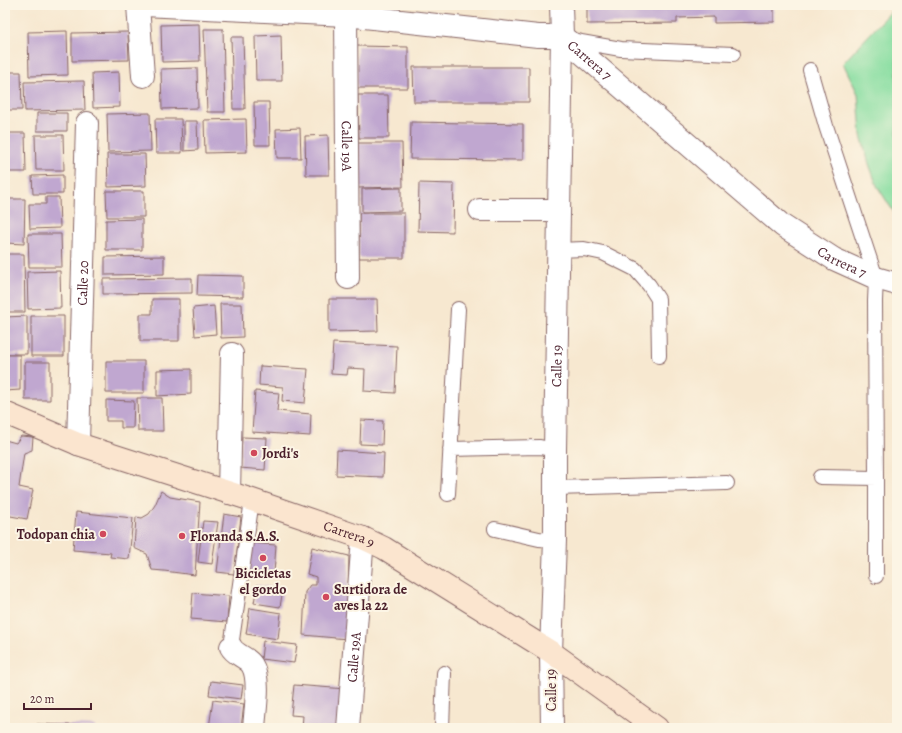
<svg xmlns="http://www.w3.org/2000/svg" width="902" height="733" font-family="Alegreya,serif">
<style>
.green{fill:#88dea1;stroke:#697e66}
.building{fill:#c0a7d0}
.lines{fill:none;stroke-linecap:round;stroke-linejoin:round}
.service-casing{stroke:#876565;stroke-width:16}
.minor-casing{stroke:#876565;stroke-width:24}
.secondary-casing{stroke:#876565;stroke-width:24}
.service{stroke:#fff;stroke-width:14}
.minor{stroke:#fff;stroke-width:22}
.secondary{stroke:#fbe5cf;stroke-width:22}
.poi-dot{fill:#d1495b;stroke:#fcf5e5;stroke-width:1.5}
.labels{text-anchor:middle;stroke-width:4;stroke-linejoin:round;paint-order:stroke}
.street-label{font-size:14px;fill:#4a1f2b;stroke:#fcf5e5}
.poi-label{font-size:14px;font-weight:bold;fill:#4a1f2b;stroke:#fcf5e5;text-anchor:start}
</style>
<rect width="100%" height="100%" fill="#fcf5e5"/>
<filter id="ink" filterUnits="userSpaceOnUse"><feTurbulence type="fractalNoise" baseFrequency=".025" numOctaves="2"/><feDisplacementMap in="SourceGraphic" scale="8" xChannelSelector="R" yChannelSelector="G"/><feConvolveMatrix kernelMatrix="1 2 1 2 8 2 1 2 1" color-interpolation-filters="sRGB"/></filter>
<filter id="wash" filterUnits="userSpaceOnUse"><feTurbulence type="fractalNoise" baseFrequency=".012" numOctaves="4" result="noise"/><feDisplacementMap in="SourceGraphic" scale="16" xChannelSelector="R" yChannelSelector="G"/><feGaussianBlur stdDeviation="0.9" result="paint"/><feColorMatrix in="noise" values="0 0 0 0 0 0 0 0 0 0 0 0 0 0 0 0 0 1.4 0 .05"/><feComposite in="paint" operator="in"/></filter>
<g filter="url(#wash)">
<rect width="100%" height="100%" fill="#f7e8d0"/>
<path class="green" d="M 897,5 L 897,217 L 877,186 L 869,164 L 861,135 L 858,94 L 843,63 Z"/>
<g id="blocks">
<path class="building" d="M 587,5 L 774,5 L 774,22 L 714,23 L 714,17 L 677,18 L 677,23 L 587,24 Z
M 199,24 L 200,61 L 162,62 L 161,25 Z
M 204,29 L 223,29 L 225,112 L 207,112 Z
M 67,31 L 68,75 L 29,76 L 28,32 Z
M 128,32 L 129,60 L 72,61 L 72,33 Z
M 281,35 L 282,81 L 256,81 L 255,36 Z
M 231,37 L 243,37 L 245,109 L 233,109 Z
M 357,46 L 408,47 L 408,88 L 357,88 Z
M 413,67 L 529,67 L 529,102 L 414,102 Z
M 197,68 L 198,108 L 162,109 L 161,69 Z
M 5,72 L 21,72 L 22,110 L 5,110 Z
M 119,72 L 120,107 L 93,108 L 92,73 Z
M 84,81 L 85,110 L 25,111 L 24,82 Z
M 358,95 L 388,95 L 389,138 L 359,138 Z
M 254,102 L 269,102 L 270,145 L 255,145 Z
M 37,113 L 67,113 L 67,131 L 37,131 Z
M 150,113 L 151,151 L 108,152 L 107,114 Z
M 155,119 L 181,119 L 182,153 L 156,153 Z
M 246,119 L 247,152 L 205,153 L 204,120 Z
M 184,121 L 197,121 L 198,150 L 184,151 Z
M 411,122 L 523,124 L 523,160 L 410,159 Z
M 300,128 L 301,158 L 277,158 L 276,129 Z
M 5,133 L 25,133 L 26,172 L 5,172 Z
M 35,135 L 63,135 L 64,170 L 36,170 Z
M 328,135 L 329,175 L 306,175 L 305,136 Z
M 357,143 L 402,143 L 403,187 L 357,188 Z
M 107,154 L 145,154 L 146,186 L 108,187 Z
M 63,175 L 63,194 L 33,194 L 32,176 Z
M 419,183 L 454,184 L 453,232 L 418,231 Z
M 401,188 L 401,211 L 362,212 L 362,189 Z
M 106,191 L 144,191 L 144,217 L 107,217 Z
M 46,197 L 59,197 L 60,228 L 30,229 L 29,204 L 46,204 Z
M 5,199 L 25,199 L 24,244 L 5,243 Z
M 359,213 L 404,213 L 404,258 L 359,258 Z
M 142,219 L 142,250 L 106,250 L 106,220 Z
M 28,234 L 61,234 L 62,267 L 29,267 Z
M 5,254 L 24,254 L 25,312 L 5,312 Z
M 164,256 L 164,274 L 105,275 L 105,257 Z
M 60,271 L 61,308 L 28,309 L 27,272 Z
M 198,275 L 243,276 L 243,297 L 197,296 Z
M 192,278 L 192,293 L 103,294 L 103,279 Z
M 152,299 L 179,299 L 179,341 L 140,341 L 140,314 L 152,314 Z
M 329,299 L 377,299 L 378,331 L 329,332 Z
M 220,304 L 242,304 L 243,337 L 221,338 Z
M 214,306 L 216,334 L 195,336 L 193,308 Z
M 27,316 L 27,354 L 5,354 L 5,317 Z
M 31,316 L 64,316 L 64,356 L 31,356 Z
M 333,343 L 397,346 L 395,393 L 364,391 L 365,369 L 348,368 L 347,375 L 331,374 Z
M 5,355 L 20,355 L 20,390 L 5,391 Z
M 106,361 L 144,361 L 144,393 L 106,393 Z
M 25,362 L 50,362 L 50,400 L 25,400 Z
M 260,366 L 308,369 L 305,403 L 282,401 L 283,387 L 259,385 Z
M 191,369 L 191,394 L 157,396 L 157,370 Z
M 255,391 L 279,393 L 277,411 L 311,414 L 310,436 L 252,432 Z
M 137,398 L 162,398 L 163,431 L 138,431 Z
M 106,400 L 134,401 L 133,428 L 121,428 L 121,421 L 106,421 Z
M 361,420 L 383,421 L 382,445 L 360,444 Z
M 21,436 L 33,437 L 32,450 L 24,453 L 19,487 L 33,490 L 27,519 L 5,515 L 5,440 L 16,443 Z
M 242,437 L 267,438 L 265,470 L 240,468 Z
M 337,450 L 384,453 L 383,477 L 336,475 Z
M 161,491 L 170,497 L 200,502 L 195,575 L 164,571 L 152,570 L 147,554 L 134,548 L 136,517 L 142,518 L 149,514 L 155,505 Z
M 76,512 L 133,518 L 129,559 L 110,557 L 111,553 L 73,550 Z
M 224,514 L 241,517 L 234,574 L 217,572 Z
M 203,521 L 218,522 L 212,564 L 198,562 Z
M 251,543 L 276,545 L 274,574 L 249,571 Z
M 312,547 L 349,556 L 347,639 L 303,635 L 305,592 L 310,585 L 316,585 L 316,577 L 307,574 Z
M 257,585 L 283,589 L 280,607 L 254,603 Z
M 193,593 L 229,596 L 227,622 L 191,619 Z
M 250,608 L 281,613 L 278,639 L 246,634 Z
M 263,641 L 297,645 L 294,663 L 261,659 Z
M 211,681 L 243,685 L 241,699 L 209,695 Z
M 294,685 L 346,689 L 343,728 L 302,728 L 303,716 L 291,715 Z
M 213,700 L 244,704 L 241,728 L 209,728 Z
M 37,724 L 95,726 L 95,728 L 37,728 Z"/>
</g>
</g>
<g filter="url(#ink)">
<use href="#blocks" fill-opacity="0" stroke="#876565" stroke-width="1"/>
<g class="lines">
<g class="service-casing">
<path id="service" d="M 571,39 L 581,42 L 621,49 L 733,54
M 810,70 L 826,126 L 876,278 L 875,301 L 876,478 L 876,576
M 558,250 L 584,249 L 603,253 L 635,269 L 649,285 L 658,299 L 659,356
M 450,449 L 540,447 L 555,450
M 820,477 L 876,478
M 555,488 L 727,483
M 448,494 L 458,309
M 495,529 L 539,539 L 555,540
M 231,647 L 252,500
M 442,728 L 444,673"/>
</g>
<g class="minor-casing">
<g id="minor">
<path d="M 138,5 L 143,76"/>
<path id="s1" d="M 144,5 L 346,15 L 538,36 L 562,36 L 783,226 L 834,259 L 876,278 L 897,284"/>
<path id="s2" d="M 346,15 L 348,278"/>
<path d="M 480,210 L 559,210"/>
<path id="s3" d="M 78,444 L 87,123"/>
<path d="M 229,493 L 232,354"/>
<path d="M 231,647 C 235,655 247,657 252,665 C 261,679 255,711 254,728"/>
<path id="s4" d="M 348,728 L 363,538"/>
<path id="s5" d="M 552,728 L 551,652 L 555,540 L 555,450 L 562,36 L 561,5"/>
</g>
</g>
<g class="secondary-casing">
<g id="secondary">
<path id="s6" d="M 5,413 L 78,444 L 252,500 L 363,538 L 384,548 L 551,652 L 657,728"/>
</g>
</g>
<use href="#service" class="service"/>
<use href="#minor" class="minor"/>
<use href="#secondary" class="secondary"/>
</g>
</g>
<g class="poi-dot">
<circle cx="254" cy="453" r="4"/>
<circle cx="103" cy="534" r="4"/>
<circle cx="182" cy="536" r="4"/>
<circle cx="263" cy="558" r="4"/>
<circle cx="326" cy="597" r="4"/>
</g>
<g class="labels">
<g class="street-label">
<text dy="5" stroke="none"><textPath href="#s1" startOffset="456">Carrera 7</textPath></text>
<text dy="5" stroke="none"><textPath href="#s2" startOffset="131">Calle 19A</textPath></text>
<text dy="5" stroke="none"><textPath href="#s1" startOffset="780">Carrera 7</textPath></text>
<text dy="5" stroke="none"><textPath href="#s3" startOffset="161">Calle 20</textPath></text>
<text dy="5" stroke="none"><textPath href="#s5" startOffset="362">Calle 19</textPath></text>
<text dy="5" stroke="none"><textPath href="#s6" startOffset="365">Carrera 9</textPath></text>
<text dy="5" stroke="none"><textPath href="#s4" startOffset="71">Calle 19A</textPath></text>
<text transform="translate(551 690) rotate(-90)" y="5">Calle 19</text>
</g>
<g class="poi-label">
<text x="262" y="458">Jordi's</text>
<text x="95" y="539" text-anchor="end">Todopan chia</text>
<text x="190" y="541">Floranda S.A.S.</text>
<text x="263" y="578" text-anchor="middle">Bicicletas<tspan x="263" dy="16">el gordo</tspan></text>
<text x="334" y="594">Surtidora de<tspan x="334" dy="16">aves la 22</tspan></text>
</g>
</g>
<rect width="902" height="733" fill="none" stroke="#fcf5e5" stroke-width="20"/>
<path d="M24 703v6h67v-6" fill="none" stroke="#4a1f2b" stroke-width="2"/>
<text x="30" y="703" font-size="12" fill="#4a1f2b" stroke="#fcf5e5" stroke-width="3" paint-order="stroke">20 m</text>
</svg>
